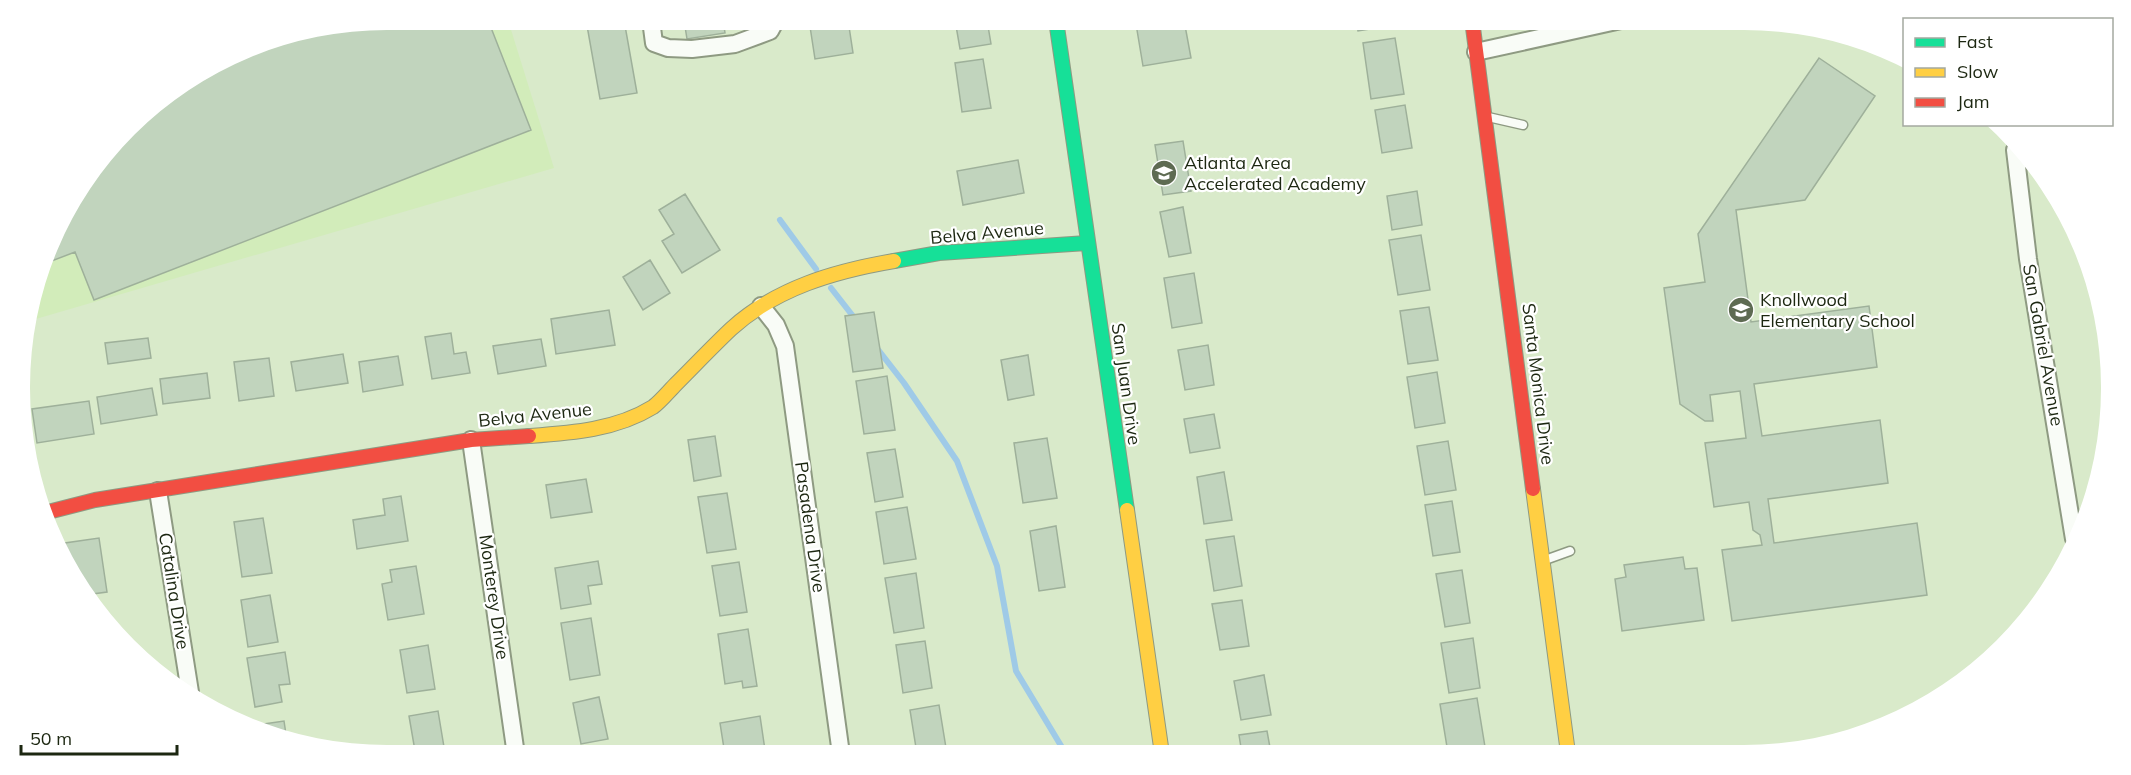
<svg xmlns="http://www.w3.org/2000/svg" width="2131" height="775" font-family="Mulish,sans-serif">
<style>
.built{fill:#d2ecba}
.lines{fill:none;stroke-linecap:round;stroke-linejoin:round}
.stream{stroke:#9fcae7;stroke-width:6}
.building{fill:#c1d4bd;stroke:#9eb09a;stroke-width:1.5}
.lane-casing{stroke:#8e9a82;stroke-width:11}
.street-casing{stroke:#8e9a82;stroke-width:20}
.fast-casing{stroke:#8e9a82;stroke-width:16}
.slow-casing{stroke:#8e9a82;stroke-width:16}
.jam-casing{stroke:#8e9a82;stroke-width:16}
.lane{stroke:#f9fcf7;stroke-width:8}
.street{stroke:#f9fcf7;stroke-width:16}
.fast{stroke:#16e098;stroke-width:14}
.slow{stroke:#ffcf43;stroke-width:14}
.jam{stroke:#f24e42;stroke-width:14}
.labels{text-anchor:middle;stroke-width:4.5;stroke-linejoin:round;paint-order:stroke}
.poi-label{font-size:18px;fill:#1c2711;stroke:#fff;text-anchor:start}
.street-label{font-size:18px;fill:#1c2711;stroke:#fff}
</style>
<rect width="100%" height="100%" fill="#d9eaca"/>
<path class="built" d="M 388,20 L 508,20 L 554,168 L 29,321 L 69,204 L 145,111 L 269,39 Z"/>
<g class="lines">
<path class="stream" d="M 780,220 L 816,269
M 831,288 L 856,320
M 876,347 L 904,383 L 957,461 L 997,566 L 1016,671 L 1066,754"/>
</g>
<path class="building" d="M 388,20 L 488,20 L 531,130 L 94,300 L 75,252 L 49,262 L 69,204 L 145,111 L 269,39 Z
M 586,20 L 624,20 L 637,93 L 600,99 Z
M 684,20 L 723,20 L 725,33 L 687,39 Z
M 809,20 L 848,20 L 853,53 L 815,59 Z
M 955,20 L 987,20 L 991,44 L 960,49 Z
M 1165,20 L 1184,20 L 1191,58 L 1143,66 L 1136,24 Z
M 1356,20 L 1395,20 L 1396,25 L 1358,31 Z
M 1395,38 L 1404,94 L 1371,99 L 1363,43 Z
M 1819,58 L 1875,96 L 1805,200 L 1736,210 L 1751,322 L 1869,306 L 1877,367 L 1754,384 L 1762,436 L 1880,420 L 1888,483 L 1768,499 L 1774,543 L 1917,523 L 1927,595 L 1732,621 L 1722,550 L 1762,545 L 1760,535 L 1753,530 L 1749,502 L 1714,507 L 1705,443 L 1746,438 L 1740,391 L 1710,395 L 1713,421 L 1705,421 L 1680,404 L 1664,288 L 1705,282 L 1698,234 Z
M 983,59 L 991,108 L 962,112 L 955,63 Z
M 1405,105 L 1412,148 L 1382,153 L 1375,110 Z
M 1183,141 L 1191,191 L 1163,195 L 1155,145 Z
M 1018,160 L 1024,193 L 963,205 L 957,171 Z
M 1417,191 L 1422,225 L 1392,230 L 1387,196 Z
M 685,194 L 720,250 L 682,273 L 662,241 L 674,234 L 659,210 Z
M 1183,207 L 1191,253 L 1169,257 L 1160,212 Z
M 1421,235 L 1430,290 L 1398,295 L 1389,240 Z
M 650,260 L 670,293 L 643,310 L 623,277 Z
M 1194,273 L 1202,323 L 1172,328 L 1164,278 Z
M 1429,307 L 1438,360 L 1408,364 L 1400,311 Z
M 609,310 L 615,345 L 556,354 L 551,319 Z
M 874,312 L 883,368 L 853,372 L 845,316 Z
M 451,333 L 454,354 L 466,352 L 470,373 L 432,379 L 425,337 Z
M 148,338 L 151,358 L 108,364 L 105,343 Z
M 541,339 L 546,366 L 498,374 L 493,346 Z
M 1208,345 L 1214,385 L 1185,390 L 1178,350 Z
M 343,354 L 348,383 L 296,391 L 291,362 Z
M 1028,355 L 1034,395 L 1008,400 L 1001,360 Z
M 398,356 L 403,385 L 363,392 L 359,362 Z
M 269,358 L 274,396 L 239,401 L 234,362 Z
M 1437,372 L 1445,423 L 1415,428 L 1407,377 Z
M 207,373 L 210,398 L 163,404 L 160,379 Z
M 887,376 L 895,430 L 864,434 L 856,381 Z
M 152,388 L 157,415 L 101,424 L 97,397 Z
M 89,401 L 94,434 L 37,443 L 32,409 Z
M 1214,414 L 1220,448 L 1190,453 L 1184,419 Z
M 715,436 L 721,476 L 694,481 L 688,440 Z
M 1047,438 L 1057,498 L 1023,503 L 1014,443 Z
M 1448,441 L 1456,490 L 1425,495 L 1417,446 Z
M 895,449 L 903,497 L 875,502 L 867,453 Z
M 1224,472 L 1232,520 L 1204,524 L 1197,477 Z
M 586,479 L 592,512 L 551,518 L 546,485 Z
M 727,493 L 736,549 L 707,553 L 698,497 Z
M 401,496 L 408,541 L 357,549 L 353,520 L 385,515 L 383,499 Z
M 1452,501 L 1460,552 L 1433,556 L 1425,505 Z
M 907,507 L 916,559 L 884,564 L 876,512 Z
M 263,518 L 272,573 L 242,577 L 234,522 Z
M 1056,526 L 1065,587 L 1039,591 L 1030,531 Z
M 1234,536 L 1242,586 L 1214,591 L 1206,540 Z
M 99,538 L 107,592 L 85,595 L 81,592 L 68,559 L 65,543 Z
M 1683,557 L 1685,569 L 1697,568 L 1704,620 L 1622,631 L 1615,579 L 1626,577 L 1624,565 Z
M 598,561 L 602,584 L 588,586 L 591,604 L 561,609 L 555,568 Z
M 739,562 L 747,612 L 720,616 L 712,566 Z
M 416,566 L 424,614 L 388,620 L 382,584 L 392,582 L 390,570 Z
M 1462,570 L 1470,623 L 1445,627 L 1436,574 Z
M 916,573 L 924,628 L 894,633 L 885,578 Z
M 270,595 L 278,642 L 248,647 L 241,600 Z
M 1242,600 L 1249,646 L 1220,650 L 1212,604 Z
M 591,618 L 600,675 L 570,680 L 561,623 Z
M 748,629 L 757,686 L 743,688 L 742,681 L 725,684 L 718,634 Z
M 1473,638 L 1480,688 L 1449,693 L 1441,643 Z
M 925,641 L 932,688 L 903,693 L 896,645 Z
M 428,645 L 435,689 L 407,693 L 400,650 Z
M 285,652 L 290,684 L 279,685 L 282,702 L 255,707 L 247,658 Z
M 1264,675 L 1271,715 L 1241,720 L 1234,681 Z
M 599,697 L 608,739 L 581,744 L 573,703 Z
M 1477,698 L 1486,753 L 1448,753 L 1440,704 Z
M 939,705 L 947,754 L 917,754 L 910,710 Z
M 438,711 L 444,747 L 415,751 L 409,716 Z
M 760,716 L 765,750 L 725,755 L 720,723 Z
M 284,721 L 287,741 L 257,726 L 257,725 Z
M 1267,731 L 1271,753 L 1242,754 L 1239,735 Z"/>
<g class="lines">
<g class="lane-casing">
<path id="lane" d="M 1488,117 L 1523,125
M 1545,560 L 1570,551"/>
</g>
<g class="street-casing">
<path id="street" d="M 651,20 L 654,43 L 668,48 L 692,49 L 735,44 L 770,31 L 776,20
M 1476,52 L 1621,20
M 2015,150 L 2028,259 L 2074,539
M 761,306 L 776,325 L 785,346 L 841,754
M 471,440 L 516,755
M 158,491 L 190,692"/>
</g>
<g class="fast-casing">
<path id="fast" d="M 1056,20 L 1127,510
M 894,261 L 939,253 L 1087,243"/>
</g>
<g class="slow-casing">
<path id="slow" d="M 529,436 C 571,433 616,430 653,407 C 661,401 669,391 676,384 C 694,366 712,347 731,329 C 776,288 835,271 894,261
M 1533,489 L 1568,753
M 1127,510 L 1162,754"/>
</g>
<g class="jam-casing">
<path id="jam" d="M 1472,20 L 1533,489
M 48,512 L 95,500 L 471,440 L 529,436"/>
</g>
<use href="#lane" class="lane"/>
<use href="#street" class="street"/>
<use href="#fast" class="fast"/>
<use href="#slow" class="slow"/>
<use href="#jam" class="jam"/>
</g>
<defs>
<g id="school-disc" transform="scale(1.35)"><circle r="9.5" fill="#5e6b52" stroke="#fff"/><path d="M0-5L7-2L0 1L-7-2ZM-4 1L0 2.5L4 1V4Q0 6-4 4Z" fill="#fff"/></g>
</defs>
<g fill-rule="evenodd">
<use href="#school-disc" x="1164" y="173"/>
<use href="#school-disc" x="1741" y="310"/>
</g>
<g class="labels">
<g class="poi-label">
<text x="1184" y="169">Atlanta Area<tspan x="1184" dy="21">Accelerated Academy</tspan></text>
<text x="1760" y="306">Knollwood<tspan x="1760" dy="21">Elementary School</tspan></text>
</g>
<g class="street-label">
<text transform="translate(987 233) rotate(-5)" y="6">Belva Avenue</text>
<text transform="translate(2043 345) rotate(80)" y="6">San Gabriel Avenue</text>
<text transform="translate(1126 384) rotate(82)" y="6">San Juan Drive</text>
<text transform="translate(1538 384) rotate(83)" y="6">Santa Monica Drive</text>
<text transform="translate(535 415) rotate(-6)" y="6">Belva Avenue</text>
<text transform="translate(810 527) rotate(82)" y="6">Pasadena Drive</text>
<text transform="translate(174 591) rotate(81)" y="6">Catalina Drive</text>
<text transform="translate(494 597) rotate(82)" y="6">Monterey Drive</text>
</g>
</g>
<path d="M0 0H2131V775H0ZM387 30H1744A357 357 0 0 1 2101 387V388A357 357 0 0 1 1744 745H387A357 357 0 0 1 30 388V387A357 357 0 0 1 387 30Z" fill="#fff" fill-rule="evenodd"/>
<rect x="1903" y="18" width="210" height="108" fill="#ffffff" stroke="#a4a9a0" stroke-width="1.5"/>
<rect x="1915" y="38" width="30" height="9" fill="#16e098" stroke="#a4a9a0" stroke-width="1.5"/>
<text x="1957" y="48" font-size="18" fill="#1c2711">Fast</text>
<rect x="1915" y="68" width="30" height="9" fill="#ffcf43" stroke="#a4a9a0" stroke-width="1.5"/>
<text x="1957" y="78" font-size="18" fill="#1c2711">Slow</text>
<rect x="1915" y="98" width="30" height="9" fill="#f24e42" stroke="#a4a9a0" stroke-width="1.5"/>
<text x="1957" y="108" font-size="18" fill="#1c2711">Jam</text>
<path d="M21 745v9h156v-9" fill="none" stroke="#1c2711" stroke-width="3"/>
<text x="30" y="745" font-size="18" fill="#1c2711" stroke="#ffffff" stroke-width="4.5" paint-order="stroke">50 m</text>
</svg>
